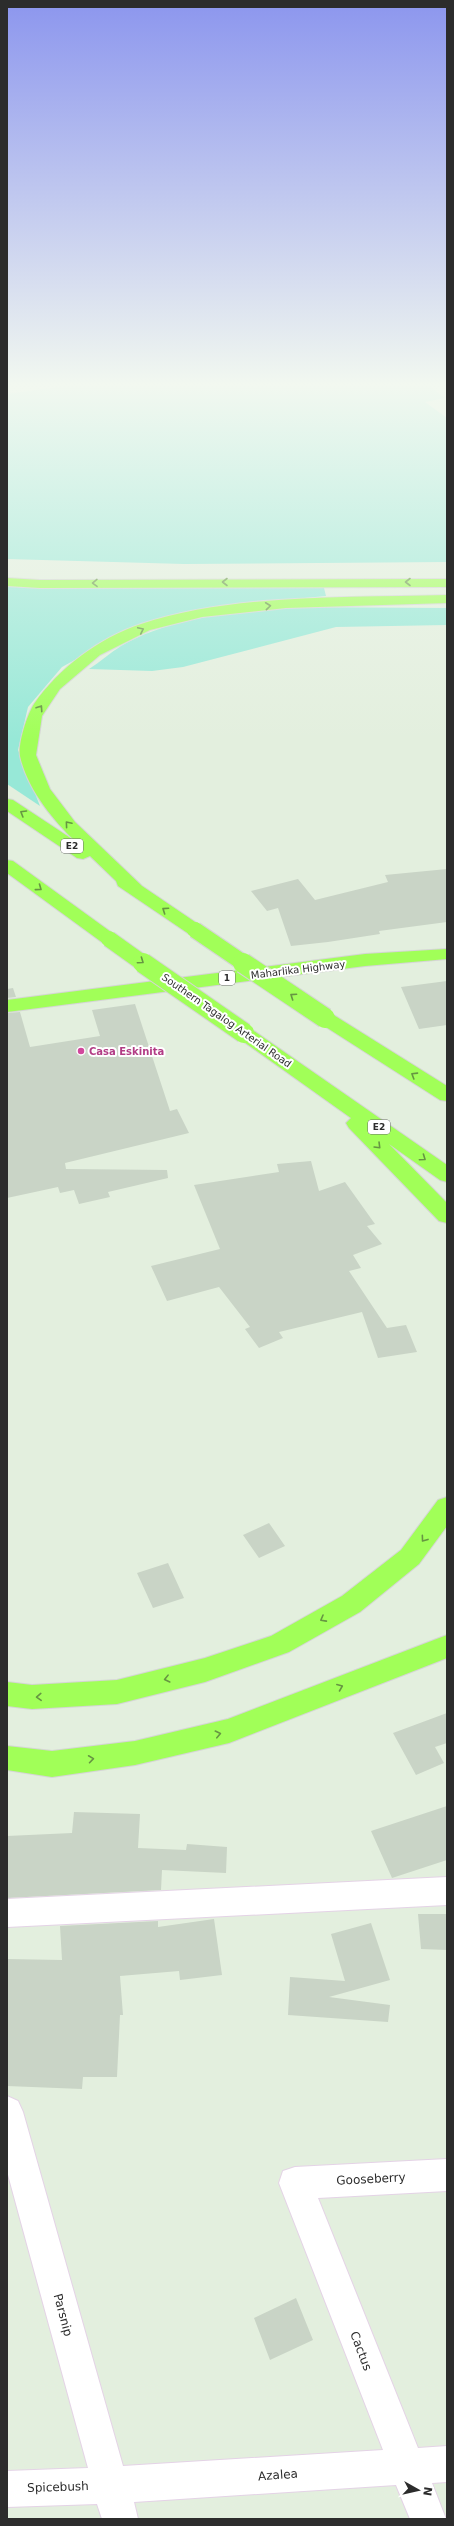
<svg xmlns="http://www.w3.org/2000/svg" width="454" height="2526" font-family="'DejaVu Sans',sans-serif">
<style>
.green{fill:#97e8d7}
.building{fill:#c9d4c6}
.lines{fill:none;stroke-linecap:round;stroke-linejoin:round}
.street-casing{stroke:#e4d3e6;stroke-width:2}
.highway-casing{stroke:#d5d5d5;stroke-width:2}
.street{fill:#fff;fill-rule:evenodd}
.highway{fill:#a1ff58;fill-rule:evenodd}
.highway-bridge-far1-casing{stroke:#d5d5d5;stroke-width:18;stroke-linecap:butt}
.highway-bridge-casing{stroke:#d5d5d5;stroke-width:22;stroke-linecap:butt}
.highway-bridge-far1{stroke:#a1ff58;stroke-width:16}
.highway-bridge{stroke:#a1ff58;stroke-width:20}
.oneway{stroke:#669642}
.hotel-dot{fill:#d1479c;stroke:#fff;stroke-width:1.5}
.labels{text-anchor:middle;stroke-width:4;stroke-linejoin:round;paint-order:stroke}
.shield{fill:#fff;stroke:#6b6b6b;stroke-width:1}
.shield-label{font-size:9px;font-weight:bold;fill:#2c2c2c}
.street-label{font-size:10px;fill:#2c2c2c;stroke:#fff}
.hotel-label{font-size:10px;font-weight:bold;fill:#b23c85;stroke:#fff;text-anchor:start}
.near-street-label{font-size:12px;fill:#2c2c2c;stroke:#fff}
</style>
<rect width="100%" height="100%" fill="#e3efde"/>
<path class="green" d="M 65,386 L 430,386 L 445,398 L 425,402 L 447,418 L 447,562 L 184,564 L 7,559 L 7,394 Z
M 7,586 L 324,588 L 326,596 L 240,604 L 179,613 L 124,633 L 62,667 L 28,707 L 18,750 L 40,806 L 7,784 Z
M 286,607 L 447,608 L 447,625 L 336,627 L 183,667 L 152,671 L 89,669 C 100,662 110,653 121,646 C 171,617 230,613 286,607 Z"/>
<path class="building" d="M 447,869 L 447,922 L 379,931 L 380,934 L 328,942 L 291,946 L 278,908 L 267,911 L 251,891 L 298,879 L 315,900 L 388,882 L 385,875 Z
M 447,981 L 447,1025 L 419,1029 L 401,987 Z
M 13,988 L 16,997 L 7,998 L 7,989 Z
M 135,1004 L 170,1111 L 177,1109 L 189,1133 L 65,1163 L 66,1169 L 167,1170 L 168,1178 L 108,1192 L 110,1197 L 79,1204 L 74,1190 L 60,1193 L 58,1187 L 7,1198 L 7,1013 L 20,1012 L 30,1047 L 100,1036 L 92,1010 Z
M 311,1161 L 319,1191 L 345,1182 L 375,1224 L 367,1226 L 382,1244 L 353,1255 L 361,1268 L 349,1271 L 387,1328 L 406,1325 L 417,1352 L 378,1358 L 362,1312 L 279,1332 L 283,1338 L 259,1348 L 245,1329 L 250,1327 L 219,1287 L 167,1301 L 151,1266 L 220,1249 L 194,1185 L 279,1172 L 277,1164 Z
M 269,1523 L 285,1546 L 259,1558 L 243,1535 Z
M 168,1563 L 184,1598 L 153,1608 L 137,1573 Z
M 447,1713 L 447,1743 L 435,1747 L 444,1763 L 416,1775 L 393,1733 Z
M 447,1806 L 447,1860 L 392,1878 L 371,1831 Z
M 74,1812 L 140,1814 L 138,1848 L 186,1850 L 187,1844 L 227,1847 L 226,1873 L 162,1870 L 161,1890 L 7,1898 L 7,1836 L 72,1833 Z
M 418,1914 L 447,1914 L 447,1950 L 421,1949 Z
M 214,1919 L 222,1975 L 180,1980 L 179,1971 L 120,1976 L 123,2015 L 120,2015 L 117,2077 L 83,2077 L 82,2089 L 7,2086 L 7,1959 L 62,1960 L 60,1926 L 158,1921 L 158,1927 Z
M 371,1923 L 390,1980 L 329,1997 L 390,2005 L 388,2022 L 288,2015 L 290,1977 L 345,1981 L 331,1934 Z
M 296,2298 L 313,2340 L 270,2360 L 254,2318 Z"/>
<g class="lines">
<g class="street-casing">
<path id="street" d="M 447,1877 L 447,1905 L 7,1927 L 7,1899 Z
M 7,2096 L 18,2101 L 23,2112 L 123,2466 L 383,2450 L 279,2183 L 283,2171 L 295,2167 L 447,2159 L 447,2191 L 318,2198 L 418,2448 L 447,2446 L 447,2482 L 432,2483 L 446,2519 L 410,2519 L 396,2485 L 134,2502 L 138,2519 L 102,2519 L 97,2504 L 7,2507 L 7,2471 L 88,2468 L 7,2171 Z"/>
</g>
<g class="highway-casing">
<path id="highway" d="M 7,578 L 40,580 L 447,579 L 447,587 L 40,588 L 7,586 Z
M 447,595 L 447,603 L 286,608 L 202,617 L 150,630 L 100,655 L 60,689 L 42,716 L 36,755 L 50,789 L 75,822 L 142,886 L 201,926 L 204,930 L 201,934 L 189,934 L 118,886 L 116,881 L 90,856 L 83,859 L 77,858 L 7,811 L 7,799 L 13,800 L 75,841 C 52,819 27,788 20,756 C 18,743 27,715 34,704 C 59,668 99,638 141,624 C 234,593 350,598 447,595 Z
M 7,860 L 13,861 L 115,935 L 118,939 L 115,943 L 103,943 L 7,873 Z
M 447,949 L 447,959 L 365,966 L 7,1012 L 7,1000 L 365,954 Z
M 325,1012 L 332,1014 L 447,1086 L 447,1101 L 440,1100 L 318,1022 L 315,1018 L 318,1014 Z
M 244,1027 L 251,1029 L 447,1165 L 447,1182 L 440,1180 L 389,1144 L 447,1203 L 447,1223 L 439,1221 L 349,1128 L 346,1123 L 351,1118 L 237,1037 L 234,1033 L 237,1029 Z
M 447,1497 L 447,1526 L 419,1564 L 360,1612 L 289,1652 L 205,1682 L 117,1704 L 32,1709 L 7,1706 L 7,1682 L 32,1685 L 117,1680 L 205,1658 L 271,1636 L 342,1596 L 401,1550 L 438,1500 Z
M 447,1635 L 447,1658 L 229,1743 L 135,1765 L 52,1777 L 7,1770 L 7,1746 L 52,1751 L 135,1741 L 228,1719 Z"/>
</g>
<use href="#street" class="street"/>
<use href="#highway" class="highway"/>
<g class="highway-bridge-far1-casing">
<path id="highway-bridge-far1" d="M 195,930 L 245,964
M 109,939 L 144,964"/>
</g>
<g class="highway-bridge-casing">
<path id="highway-bridge" d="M 143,963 L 244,1033
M 243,963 L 325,1018"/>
</g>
<use href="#highway-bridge-far1" class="highway-bridge-far1"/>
<use href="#highway-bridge" class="highway-bridge"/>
</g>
<defs><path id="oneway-chevron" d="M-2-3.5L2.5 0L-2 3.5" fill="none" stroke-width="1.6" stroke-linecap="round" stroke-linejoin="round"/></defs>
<g class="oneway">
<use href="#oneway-chevron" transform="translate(225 582) rotate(180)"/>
<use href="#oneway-chevron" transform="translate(408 582) rotate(-180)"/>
<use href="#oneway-chevron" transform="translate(95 583) rotate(179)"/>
<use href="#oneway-chevron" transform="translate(268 606) rotate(-6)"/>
<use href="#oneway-chevron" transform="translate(141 630) rotate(-25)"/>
<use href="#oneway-chevron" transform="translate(40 708) rotate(-56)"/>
<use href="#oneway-chevron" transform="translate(23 813) rotate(-149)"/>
<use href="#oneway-chevron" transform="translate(68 824) rotate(-130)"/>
<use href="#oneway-chevron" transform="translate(39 888) rotate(36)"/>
<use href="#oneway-chevron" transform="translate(165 910) rotate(-146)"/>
<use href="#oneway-chevron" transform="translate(141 961) rotate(35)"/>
<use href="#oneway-chevron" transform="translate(293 996) rotate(-146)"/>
<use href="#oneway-chevron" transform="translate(414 1075) rotate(-148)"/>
<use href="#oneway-chevron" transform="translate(378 1146) rotate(45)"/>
<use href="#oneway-chevron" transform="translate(423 1158) rotate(35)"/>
<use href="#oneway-chevron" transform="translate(424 1539) rotate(126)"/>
<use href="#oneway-chevron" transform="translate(323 1619) rotate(151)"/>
<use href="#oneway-chevron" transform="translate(167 1679) rotate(166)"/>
<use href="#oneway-chevron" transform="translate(340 1687) rotate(-22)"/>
<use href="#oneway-chevron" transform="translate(39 1697) rotate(177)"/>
<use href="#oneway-chevron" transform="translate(218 1734) rotate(-13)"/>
<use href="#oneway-chevron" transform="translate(91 1759) rotate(-8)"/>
</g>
<linearGradient id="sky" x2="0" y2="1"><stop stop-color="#8c96ee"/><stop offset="0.52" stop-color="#f2f8f0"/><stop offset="1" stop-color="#f2f8f0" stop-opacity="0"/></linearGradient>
<rect width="454" height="740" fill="url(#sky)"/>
<circle class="hotel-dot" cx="81" cy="1051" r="4"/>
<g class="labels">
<g class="shield">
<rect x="61" y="839" width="22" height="14" rx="3"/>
<rect x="219" y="971" width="16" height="14" rx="3"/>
<rect x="368" y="1120" width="22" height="14" rx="3"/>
</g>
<g class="shield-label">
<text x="72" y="849">E2</text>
<text x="227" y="981">1</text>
<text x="379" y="1130">E2</text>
</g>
<g class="street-label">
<text transform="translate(298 969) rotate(-7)" y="4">Maharlika Highway</text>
<text transform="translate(227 1020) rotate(35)" y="4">Southern Tagalog Arterial Road</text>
</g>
<g class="hotel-label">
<text x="89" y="1055">Casa Eskinita</text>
</g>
<g class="near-street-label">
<text transform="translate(371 2179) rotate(-3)" y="4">Gooseberry</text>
<text transform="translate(63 2315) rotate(75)" y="4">Parsnip</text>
<text transform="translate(361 2351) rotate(69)" y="4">Cactus</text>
<text transform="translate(278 2475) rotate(-4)" y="4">Azalea</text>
<text transform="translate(58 2487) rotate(-2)" y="4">Spicebush</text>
</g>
</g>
<rect width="454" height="2526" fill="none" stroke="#2c2c2c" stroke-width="16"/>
<g transform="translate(418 2490) rotate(98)" stroke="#ffffff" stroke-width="3" paint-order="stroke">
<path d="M0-3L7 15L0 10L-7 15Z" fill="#2c2c2c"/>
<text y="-6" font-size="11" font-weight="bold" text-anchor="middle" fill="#2c2c2c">N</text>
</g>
</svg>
